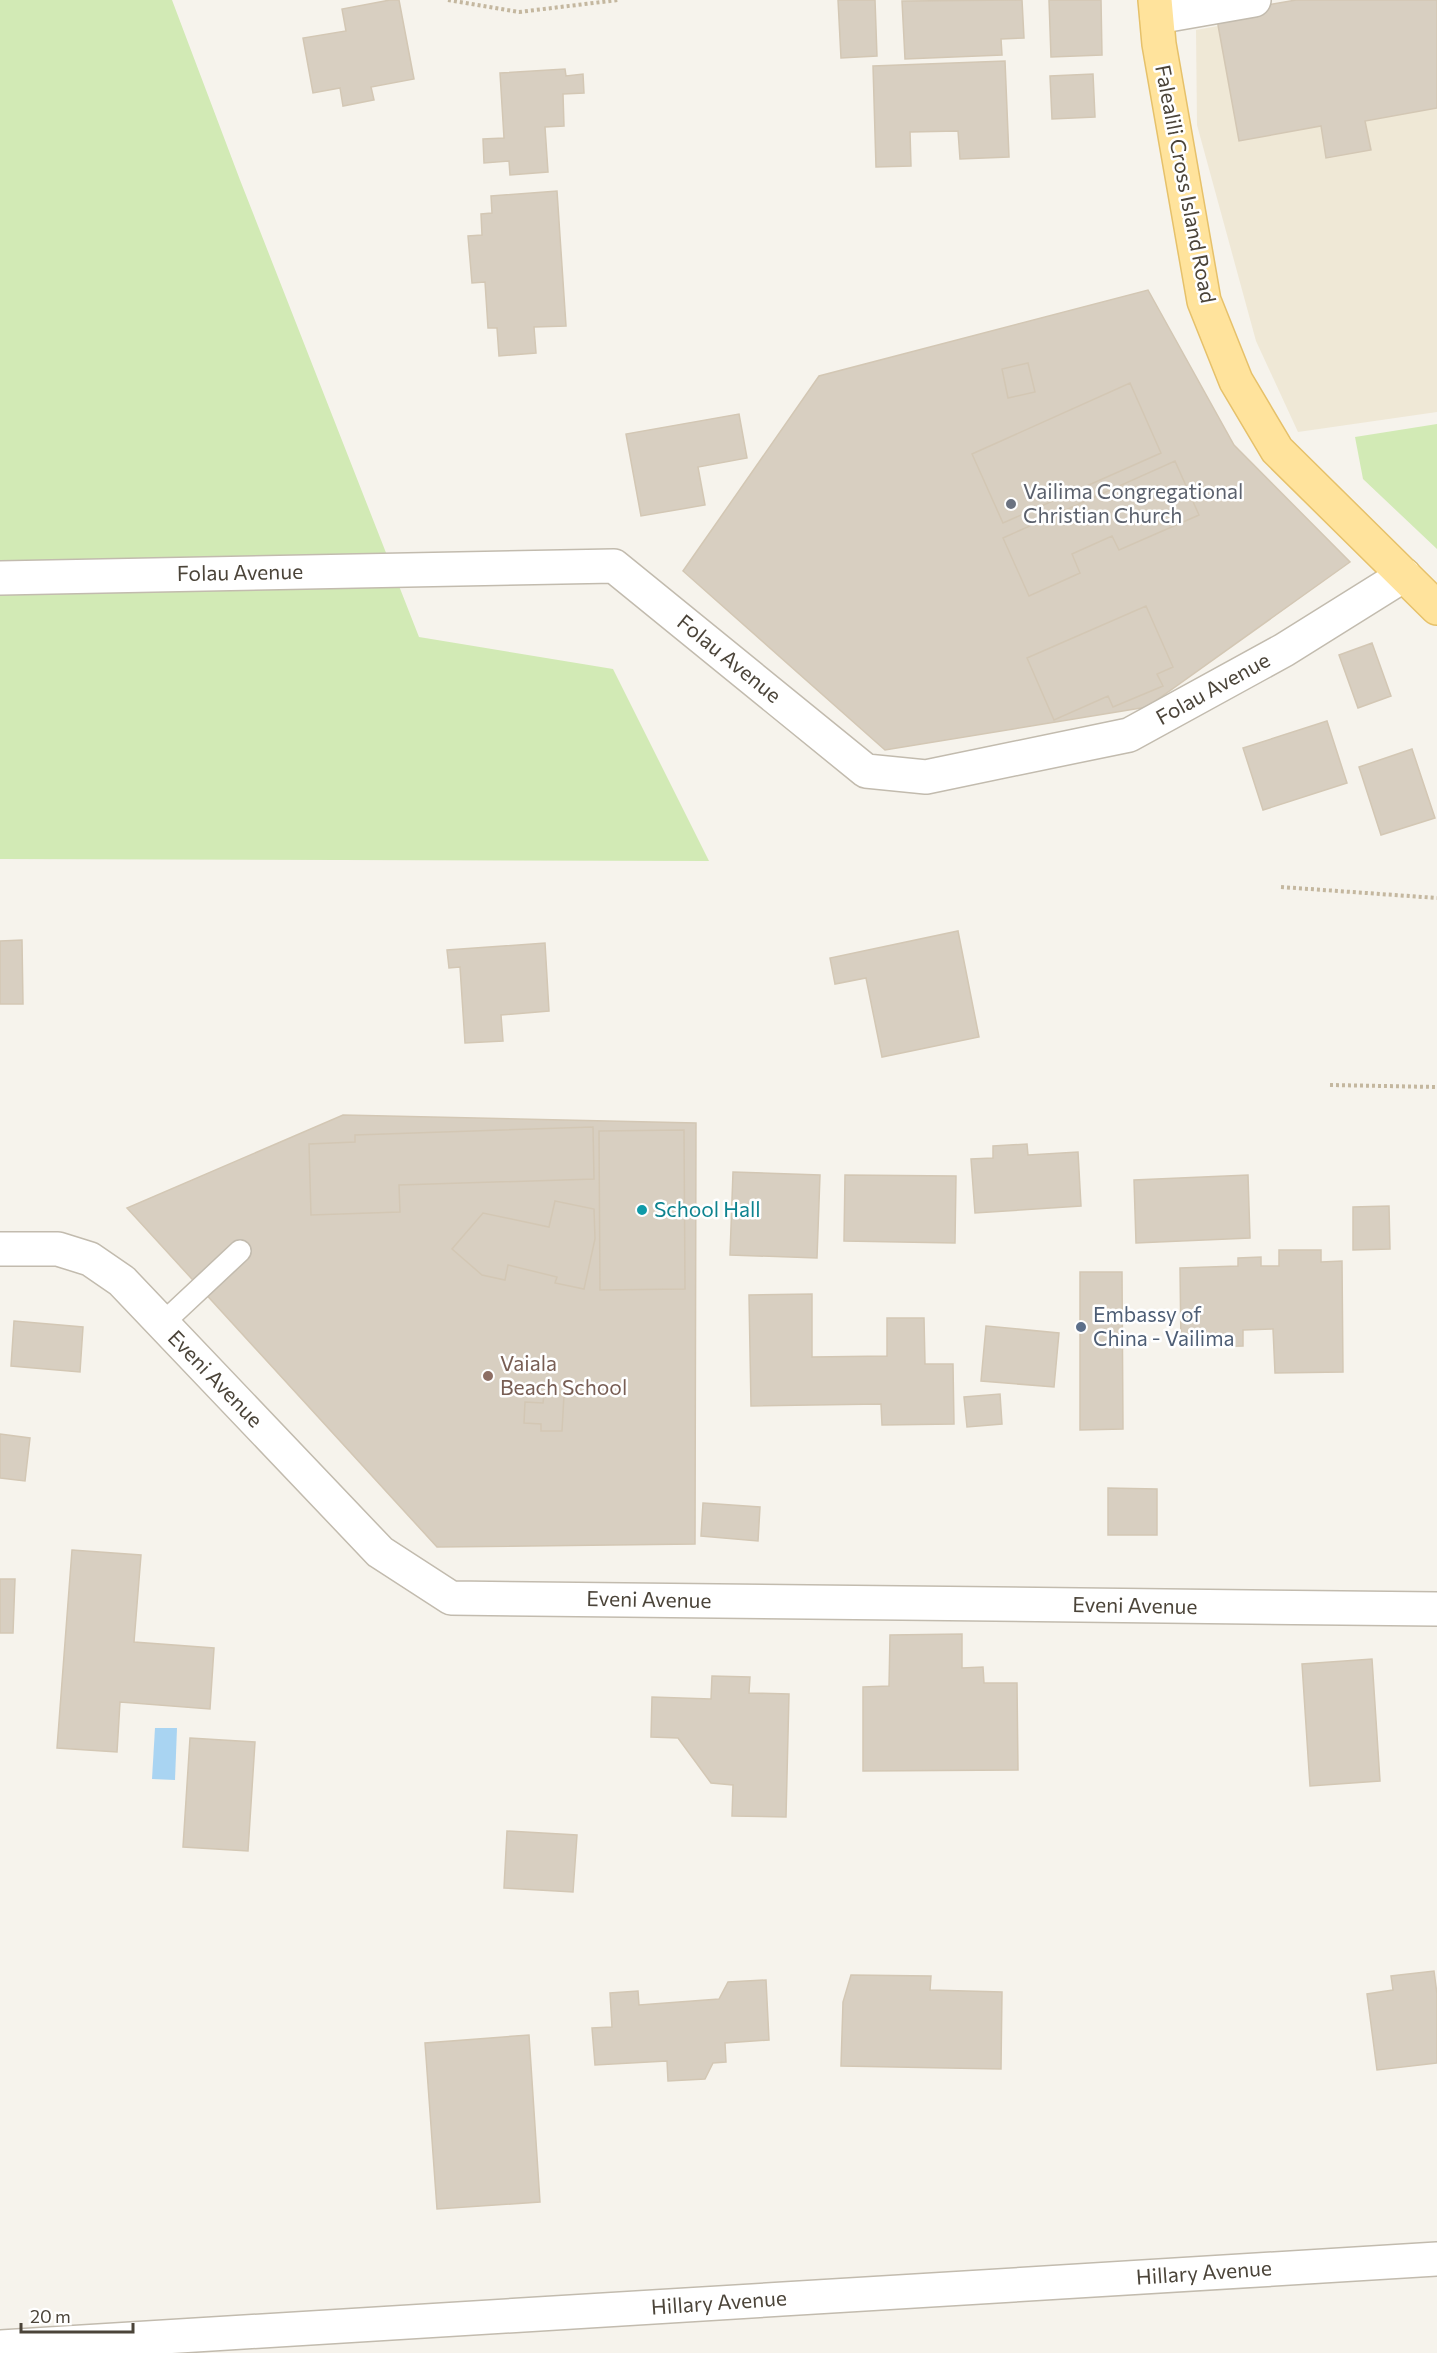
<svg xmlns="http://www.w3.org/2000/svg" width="1437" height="2353" font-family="Commissioner,sans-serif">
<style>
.education{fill:#efe8d6}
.green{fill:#d2eab5}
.water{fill:#a9d4f2}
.building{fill:#d8cfc1;stroke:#d3c7b4;stroke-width:1.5}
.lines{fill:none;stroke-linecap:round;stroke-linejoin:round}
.lane-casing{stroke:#c2bbae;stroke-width:24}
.street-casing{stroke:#c2bbae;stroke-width:36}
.primary-casing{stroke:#e6c16a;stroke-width:36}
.path{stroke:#c4b79f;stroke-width:4;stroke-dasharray:3 3;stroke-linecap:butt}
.lane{stroke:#fff;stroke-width:21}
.street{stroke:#fff;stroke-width:33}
.primary{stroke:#ffe39c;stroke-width:33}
.worship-dot{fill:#6b7280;stroke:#fff;stroke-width:2}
.culture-dot{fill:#0f9aa8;stroke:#fff;stroke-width:2}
.service-dot{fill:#5c6f8a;stroke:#fff;stroke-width:2}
.education-dot{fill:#8d6e63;stroke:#fff;stroke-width:2}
.labels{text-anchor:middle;stroke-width:5;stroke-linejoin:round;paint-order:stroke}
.street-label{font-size:21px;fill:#4b4439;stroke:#fff}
.worship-label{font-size:21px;fill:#5b616d;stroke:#fff;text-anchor:start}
.culture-label{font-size:21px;fill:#0d838f;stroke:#fff;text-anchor:start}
.service-label{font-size:21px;fill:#4e5e75;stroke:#fff;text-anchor:start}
.education-label{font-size:21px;fill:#785e54;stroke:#fff;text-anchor:start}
</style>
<rect width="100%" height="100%" fill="#f6f3ec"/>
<path class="education" d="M 1358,0 L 1437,0 L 1437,412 L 1298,432 L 1256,341 L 1197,125 L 1196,30 Z"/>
<path class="green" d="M 0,0 L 172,0 L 240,180 L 419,637 L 613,669 L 709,861 L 0,859 Z
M 1437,424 L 1437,549 L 1363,479 L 1355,437 Z"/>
<path class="water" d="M 155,1728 L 177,1728 L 175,1780 L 152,1779 Z"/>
<path class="building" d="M 390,0 L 399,0 L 414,79 L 371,87 L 374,100 L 343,106 L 340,88 L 313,93 L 303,38 L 346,31 L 342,9 Z
M 838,0 L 875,0 L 877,56 L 841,58 Z
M 1022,0 L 1024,38 L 1001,39 L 1002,55 L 905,59 L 902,1 Z
M 1049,0 L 1101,0 L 1102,55 L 1051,57 Z
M 1296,0 L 1437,0 L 1437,108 L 1365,121 L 1371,150 L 1326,158 L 1321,126 L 1239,141 L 1216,14 Z
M 1005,61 L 1009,157 L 960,159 L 958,131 L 910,132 L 911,166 L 876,167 L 873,66 Z
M 565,69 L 566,76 L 583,74 L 584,93 L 563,94 L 564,126 L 545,127 L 548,172 L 510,175 L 509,161 L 484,163 L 483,139 L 504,138 L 500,73 Z
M 1093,74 L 1095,117 L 1052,119 L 1050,76 Z
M 557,191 L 566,326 L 534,327 L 536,353 L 499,356 L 497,328 L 488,328 L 485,282 L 472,283 L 468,236 L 482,235 L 481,214 L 492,213 L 491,196 Z
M 1148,290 L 1234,445 L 1350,562 L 1147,707 L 885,750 L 683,571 L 819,376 Z
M 1028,363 L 1035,392 L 1008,398 L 1002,369 Z
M 1130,383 L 1161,453 L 1003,523 L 972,454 Z
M 739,414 L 747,458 L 698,467 L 705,505 L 641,516 L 626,434 Z
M 1175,461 L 1199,515 L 1119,550 L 1112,536 L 1072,554 L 1080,573 L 1029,596 L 1003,538 Z
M 1146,606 L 1173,667 L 1157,674 L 1163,686 L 1113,707 L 1108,696 L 1054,720 L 1027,658 Z
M 1372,643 L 1391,696 L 1358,708 L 1339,655 Z
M 1327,721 L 1347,783 L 1263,810 L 1243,748 Z
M 1412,749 L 1435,818 L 1381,835 L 1359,767 Z
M 958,931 L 979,1037 L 882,1057 L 866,978 L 835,984 L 830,958 Z
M 22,940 L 23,1004 L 0,1004 L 0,941 Z
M 545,943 L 549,1011 L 501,1015 L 503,1041 L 465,1043 L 460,967 L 449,968 L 447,950 Z
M 343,1115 L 696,1123 L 695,1544 L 437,1547 L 127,1208 Z
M 593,1127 L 594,1179 L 399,1185 L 400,1212 L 311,1215 L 309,1144 L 355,1142 L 355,1135 Z
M 684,1130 L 685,1289 L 600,1290 L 599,1131 Z
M 1027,1144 L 1028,1155 L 1078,1152 L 1081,1206 L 975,1213 L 971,1159 L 993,1158 L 993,1146 Z
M 733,1172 L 820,1175 L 817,1258 L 730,1255 Z
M 845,1175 L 956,1176 L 955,1243 L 844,1241 Z
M 1248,1175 L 1250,1238 L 1136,1243 L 1134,1180 Z
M 555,1201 L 594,1209 L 595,1239 L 584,1289 L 555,1283 L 557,1277 L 508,1265 L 505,1280 L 482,1275 L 452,1249 L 483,1213 L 549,1227 Z
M 1389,1206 L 1390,1249 L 1353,1250 L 1353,1207 Z
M 1279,1250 L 1321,1250 L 1321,1262 L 1342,1261 L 1343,1372 L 1275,1373 L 1273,1329 L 1243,1330 L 1243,1346 L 1181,1347 L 1180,1268 L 1238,1266 L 1238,1258 L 1261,1257 L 1261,1266 L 1279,1266 Z
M 1080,1272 L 1122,1272 L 1123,1429 L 1080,1430 Z
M 812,1294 L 812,1357 L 887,1356 L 887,1318 L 924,1318 L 925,1364 L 953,1364 L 954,1424 L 882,1425 L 881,1404 L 751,1406 L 749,1295 Z
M 14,1321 L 83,1327 L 80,1372 L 11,1366 Z
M 986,1326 L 1059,1333 L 1054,1387 L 981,1381 Z
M 544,1394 L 564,1395 L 562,1431 L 541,1431 L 541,1424 L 524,1423 L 525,1402 L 543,1403 Z
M 1000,1394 L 1002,1424 L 967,1427 L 964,1397 Z
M 0,1434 L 30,1438 L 25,1481 L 0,1478 Z
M 1108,1488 L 1157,1489 L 1157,1535 L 1108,1535 Z
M 703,1503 L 760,1507 L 758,1541 L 701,1536 Z
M 72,1550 L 141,1555 L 134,1642 L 214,1648 L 210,1709 L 120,1702 L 117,1752 L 57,1748 Z
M 0,1579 L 15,1579 L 13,1633 L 0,1633 Z
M 962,1634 L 962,1668 L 983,1667 L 984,1683 L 1017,1683 L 1018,1770 L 863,1771 L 863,1687 L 889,1686 L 890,1635 Z
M 1372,1659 L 1380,1781 L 1310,1786 L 1302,1664 Z
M 712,1676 L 750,1677 L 749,1693 L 789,1694 L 786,1817 L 732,1816 L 733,1785 L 711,1783 L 678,1738 L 651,1737 L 652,1697 L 711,1699 Z
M 190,1738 L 255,1742 L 248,1851 L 183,1847 Z
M 507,1831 L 577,1835 L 573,1892 L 504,1888 Z
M 1434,1971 L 1437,1994 L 1437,2063 L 1377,2070 L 1367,1994 L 1393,1990 L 1391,1976 Z
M 851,1975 L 931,1976 L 930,1990 L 1002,1992 L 1001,2069 L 841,2066 L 843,2002 Z
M 766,1980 L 769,2040 L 725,2043 L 726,2062 L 713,2063 L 705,2079 L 668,2081 L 667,2061 L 595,2065 L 592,2028 L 612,2027 L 610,1993 L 638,1991 L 639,2005 L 719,1999 L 728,1982 Z
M 529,2035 L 540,2202 L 437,2209 L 425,2043 Z"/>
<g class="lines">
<g class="lane-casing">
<path id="lane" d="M 162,1324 L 240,1251"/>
</g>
<g class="street-casing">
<path id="street" d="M 1157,17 L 1254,0
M 0,578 L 614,566 L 866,771 L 926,777 L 1129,735 L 1284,650 L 1404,575
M 0,1249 L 58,1249 L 90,1259 L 122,1281 L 380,1552 L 451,1598 L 1437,1609
M 0,2347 L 1437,2259"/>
</g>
<g class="primary-casing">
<path id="primary" d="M 1155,0 L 1159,44 L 1204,301 L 1236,381 L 1277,450 L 1437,608"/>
</g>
<path class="path" d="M 448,0 L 519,12 L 618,0
M 1281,887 L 1437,898
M 1330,1085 L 1437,1087"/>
<use href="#lane" class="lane"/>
<use href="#street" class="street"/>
<use href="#primary" class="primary"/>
</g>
<circle class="worship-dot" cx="1011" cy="504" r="6"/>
<circle class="culture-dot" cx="642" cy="1210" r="6"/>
<circle class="service-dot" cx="1081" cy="1327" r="6"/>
<circle class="education-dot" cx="488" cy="1376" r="6"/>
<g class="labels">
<g class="street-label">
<text transform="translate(1185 184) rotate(79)" y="7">Falealili Cross Island Road</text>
<text transform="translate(240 573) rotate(-1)" y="7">Folau Avenue</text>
<text transform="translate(729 659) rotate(39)" y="7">Folau Avenue</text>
<text transform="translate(1213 689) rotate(-29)" y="7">Folau Avenue</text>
<text transform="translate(215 1379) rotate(46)" y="7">Eveni Avenue</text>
<text transform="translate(649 1600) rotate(1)" y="7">Eveni Avenue</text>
<text transform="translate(1135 1606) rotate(1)" y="7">Eveni Avenue</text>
<text transform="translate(1204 2273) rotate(-4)" y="7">Hillary Avenue</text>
<text transform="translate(719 2303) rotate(-4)" y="7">Hillary Avenue</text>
</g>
<g class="worship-label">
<text x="1023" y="499">Vailima Congregational<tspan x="1023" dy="24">Christian Church</tspan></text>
</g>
<g class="culture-label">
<text x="654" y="1217">School Hall</text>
</g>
<g class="service-label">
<text x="1093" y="1322">Embassy of<tspan x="1093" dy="24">China - Vailima</tspan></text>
</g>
<g class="education-label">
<text x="500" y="1371">Vaiala<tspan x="500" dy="24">Beach School</tspan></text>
</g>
</g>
<path d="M21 2323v9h112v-9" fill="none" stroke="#4b4439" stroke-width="3"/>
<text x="30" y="2323" font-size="18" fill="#4b4439" stroke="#ffffff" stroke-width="4.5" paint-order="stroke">20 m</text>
</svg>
